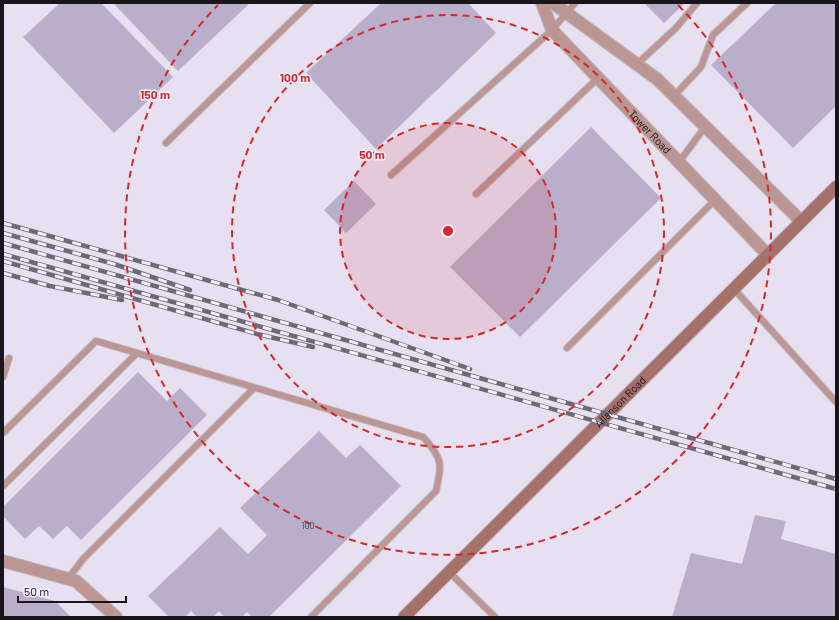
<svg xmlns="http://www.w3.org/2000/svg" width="839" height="620" font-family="Barlow,sans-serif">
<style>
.building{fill:#b9afcb}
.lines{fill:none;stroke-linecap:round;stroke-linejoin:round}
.lane-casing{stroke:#c1bbca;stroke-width:8}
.street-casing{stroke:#c1bbca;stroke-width:14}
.secondary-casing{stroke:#c1bbca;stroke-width:14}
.lane{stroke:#bc9692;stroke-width:6}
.street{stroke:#bc9692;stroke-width:12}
.secondary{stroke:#a6716a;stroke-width:12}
.rail-casing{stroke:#6e6a75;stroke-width:4.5}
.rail{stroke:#f3edff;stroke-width:3;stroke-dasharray:9;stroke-linecap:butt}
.ring{fill:none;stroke:#d62828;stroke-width:2;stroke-dasharray:7 5}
.labels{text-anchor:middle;stroke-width:3;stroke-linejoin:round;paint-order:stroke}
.number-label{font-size:9px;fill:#403c47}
.street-label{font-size:11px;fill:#18151b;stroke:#f3edff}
.centre{fill:#d62828;stroke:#f3edff;stroke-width:2}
.ring-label{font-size:12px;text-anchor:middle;font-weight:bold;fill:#d62828;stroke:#f3edff;stroke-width:3;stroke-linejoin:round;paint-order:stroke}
</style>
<rect width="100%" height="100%" fill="#e6e0f1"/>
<path class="building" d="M 60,3 L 101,3 L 173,77 L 114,133 L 23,37 Z
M 113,3 L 250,3 L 178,71 Z
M 381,3 L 468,3 L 496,33 L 376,149 L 306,73 Z
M 644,3 L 685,3 L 664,23 Z
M 776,3 L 836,3 L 836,106 L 793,148 L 711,65 Z
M 591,127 L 661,198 L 520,337 L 450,267 Z
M 354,181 L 376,204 L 346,233 L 324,210 Z
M 138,372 L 167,401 L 180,388 L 207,415 L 81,540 L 67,526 L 53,539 L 39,526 L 25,539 L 3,516 L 3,507 Z
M 319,431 L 346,458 L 360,445 L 401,486 L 269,617 L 252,617 L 247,612 L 242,617 L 225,617 L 219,611 L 213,617 L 197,617 L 191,611 L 185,617 L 169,617 L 148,596 L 220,527 L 248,554 L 267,535 L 240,508 Z
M 755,515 L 786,521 L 781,539 L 836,554 L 836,617 L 672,617 L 691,553 L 742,564 Z
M 3,587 L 55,601 L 71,617 L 3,617 Z"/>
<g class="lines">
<g class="lane-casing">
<path id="lane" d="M 637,64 L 676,28 L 697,3
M 674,96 L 701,67 L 713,35 L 747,3
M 166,143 L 310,3
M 679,162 L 705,127
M 391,175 L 552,30 L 575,3
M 476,194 L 598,78
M 734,289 L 836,402
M 567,348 L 715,200
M 3,377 L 9,358
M 3,433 L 96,341 L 423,437 C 443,459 442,463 436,491 L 311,617
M 3,486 L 137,353
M 449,572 L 495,617
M 68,579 L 83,559 L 254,388"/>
</g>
<g class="street-casing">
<g id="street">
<path id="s1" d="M 542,3 L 552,30 L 768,255"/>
<path d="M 553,3 L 657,79 L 801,221"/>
<path d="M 3,561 L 76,581 L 116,617"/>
</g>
</g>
<g class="secondary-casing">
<g id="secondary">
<path id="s2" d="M 404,617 L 836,187"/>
</g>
</g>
<use href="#lane" class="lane"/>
<use href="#street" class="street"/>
<use href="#secondary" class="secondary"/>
<g class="rail-casing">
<path id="rail" d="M 3,223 L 278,300 L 470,369
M 3,233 L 114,264 L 190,290
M 3,243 L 836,479
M 3,254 L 836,489
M 3,261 L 257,334 L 313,347
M 3,273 L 50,286 L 122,300"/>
</g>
<use href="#rail" class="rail"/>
</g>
<circle cx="448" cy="231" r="108" fill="#d62828" fill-opacity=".12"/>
<g class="ring">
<circle cx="448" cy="231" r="108"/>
<circle cx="448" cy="231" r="216"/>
<path d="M678 5A323 323 0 1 1 218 5"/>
</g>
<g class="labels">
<g class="number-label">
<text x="308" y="529">100</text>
</g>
<g class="street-label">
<text dy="4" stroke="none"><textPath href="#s1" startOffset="170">Tower Road</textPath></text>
<text dy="4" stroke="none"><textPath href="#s2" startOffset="305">Allanson Road</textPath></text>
</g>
</g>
<circle cx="448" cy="231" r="6" class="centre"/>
<g class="ring-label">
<text x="295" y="82">100 m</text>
<text x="155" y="99">150 m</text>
<text x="372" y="159">50 m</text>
</g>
<rect width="839" height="620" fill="none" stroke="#18151b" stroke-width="8"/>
<path d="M18 596v6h108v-6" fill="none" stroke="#18151b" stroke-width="2"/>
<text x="24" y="596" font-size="12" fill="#18151b" stroke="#f3edff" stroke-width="3" paint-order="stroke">50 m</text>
</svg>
